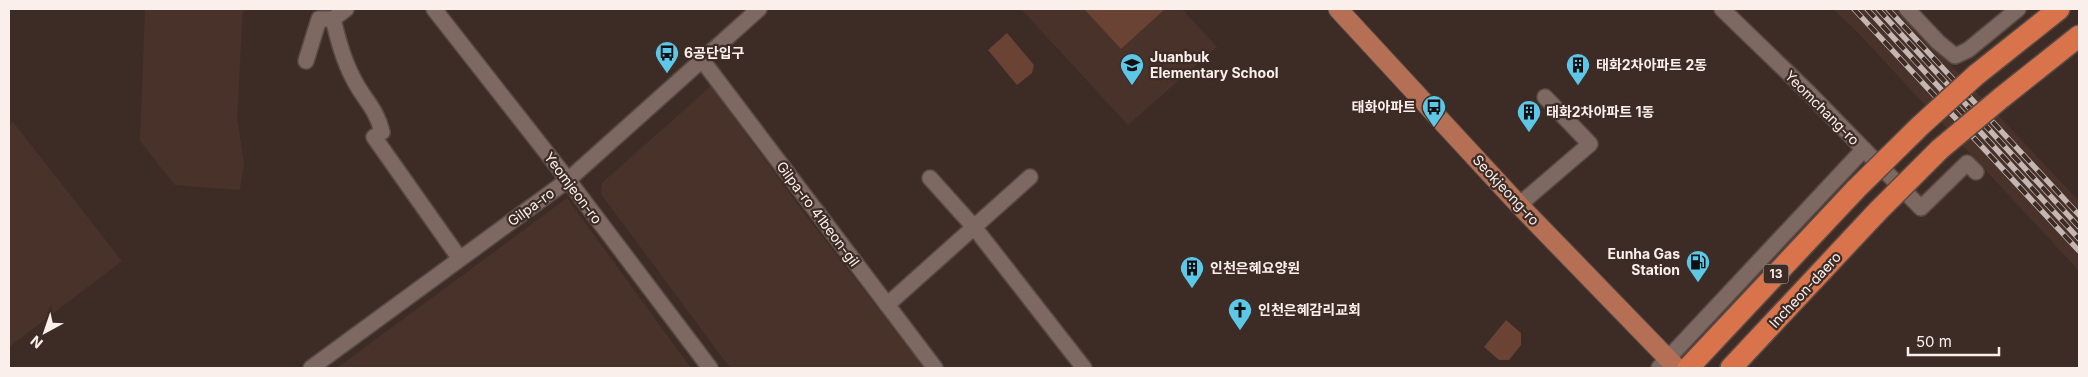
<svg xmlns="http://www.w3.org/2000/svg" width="2088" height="377" font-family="Inter,'Noto Sans KR',sans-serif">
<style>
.built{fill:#493229}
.green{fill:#6a4334}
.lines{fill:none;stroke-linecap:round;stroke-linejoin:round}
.minor-casing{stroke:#574944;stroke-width:18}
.major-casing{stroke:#574944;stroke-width:21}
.highway-casing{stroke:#574944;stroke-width:24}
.minor{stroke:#7d6962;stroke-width:15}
.major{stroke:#b46f55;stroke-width:19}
.highway{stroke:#d8734c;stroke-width:21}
.rail-casing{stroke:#c4b7b3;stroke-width:5.5}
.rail{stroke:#3d2c26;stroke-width:4;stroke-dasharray:11;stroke-linecap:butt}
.highway-bridge-casing{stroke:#574944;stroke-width:24;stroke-linecap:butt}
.highway-bridge{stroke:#d8734c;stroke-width:21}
.labels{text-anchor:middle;stroke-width:4.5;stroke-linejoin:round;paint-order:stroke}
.shield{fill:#3d2c26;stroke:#c1b4b0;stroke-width:1}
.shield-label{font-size:12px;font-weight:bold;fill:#faefeb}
.poi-label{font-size:14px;font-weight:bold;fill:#faefeb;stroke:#3d2c26;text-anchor:start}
.street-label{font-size:14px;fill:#faefeb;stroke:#3d2c26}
</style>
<rect width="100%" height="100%" fill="#3d2c26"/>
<path class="built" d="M 145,9 L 243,9 L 237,118 L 244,162 L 240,190 L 175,185 L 140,141 Z
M 1021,9 L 1182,9 L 1217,47 L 1128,125 Z
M 1833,9 L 1898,9 L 2079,201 L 2079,271 L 1860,35 Z
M 711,86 L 804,213 L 924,368 L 730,368 L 601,194 L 602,183 Z
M 13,122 L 122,261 L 9,347 L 9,126 Z
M 567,198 L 691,368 L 337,368 Z"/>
<path class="green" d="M 1084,9 L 1165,9 L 1121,49 Z
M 1007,33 L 1034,65 L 1032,73 L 1017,85 L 988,50 Z
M 1506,320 L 1521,333 L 1521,345 L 1509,360 L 1499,360 L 1484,347 Z"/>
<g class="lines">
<g class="minor-casing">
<path id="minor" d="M 346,9 L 333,19 C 338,39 343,59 353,78 C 363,99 376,107 382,132 L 374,137 L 460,259
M 434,9 L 568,180 L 710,368
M 1722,9 L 1809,93 L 1921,208 L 1967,163 L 1976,172
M 1907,9 L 1938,42 L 1955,56 L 1968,50 L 2018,9
M 702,60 L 935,368
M 306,61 L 319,19 L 333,19
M 930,178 L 974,227 L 1084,368
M 1519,205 L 1590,144 L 1545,97
M 887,305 L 1030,177
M 311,368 L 568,180 L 759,9
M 1659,368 L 1864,149"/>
</g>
<g class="major-casing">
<path id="major" d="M 1338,9 L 1519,205 L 1677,368"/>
</g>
<g class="highway-casing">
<path id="highway" d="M 1976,75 L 2059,9
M 2001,98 L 2079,36
M 1688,368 L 1856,189
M 1731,368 L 1878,211"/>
</g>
<use href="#minor" class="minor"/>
<use href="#major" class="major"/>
<use href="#highway" class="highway"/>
<g class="rail-casing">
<path id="rail" d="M 1854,9 L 2079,251
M 1867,9 L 2079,239
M 1878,9 L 2079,227
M 1888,9 L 2079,215"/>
</g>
<use href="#rail" class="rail"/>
<g class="highway-bridge-casing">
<path id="highway-bridge" d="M 1856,189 L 1920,126 L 1976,75
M 1878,211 L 1940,149 L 2001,98"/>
</g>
<use href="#highway-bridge" class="highway-bridge"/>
</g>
<defs>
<g id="bus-pin" transform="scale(1.25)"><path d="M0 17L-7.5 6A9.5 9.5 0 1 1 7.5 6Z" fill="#5dc7e8" stroke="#3d2c26"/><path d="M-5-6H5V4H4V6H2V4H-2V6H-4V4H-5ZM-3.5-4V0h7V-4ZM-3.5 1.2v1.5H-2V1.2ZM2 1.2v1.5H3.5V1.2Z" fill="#111"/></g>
<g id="school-pin" transform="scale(1.25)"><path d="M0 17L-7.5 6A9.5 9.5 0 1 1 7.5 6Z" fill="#5dc7e8" stroke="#3d2c26"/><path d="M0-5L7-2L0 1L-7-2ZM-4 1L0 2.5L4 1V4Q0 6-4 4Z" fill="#111"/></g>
<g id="building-pin" transform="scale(1.25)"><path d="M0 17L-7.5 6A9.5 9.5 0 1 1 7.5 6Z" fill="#5dc7e8" stroke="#3d2c26"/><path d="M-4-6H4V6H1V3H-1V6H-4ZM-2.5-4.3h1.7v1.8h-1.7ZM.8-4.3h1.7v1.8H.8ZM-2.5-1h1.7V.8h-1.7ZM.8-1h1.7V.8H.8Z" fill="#111"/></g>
<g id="fuel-pin" transform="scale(1.25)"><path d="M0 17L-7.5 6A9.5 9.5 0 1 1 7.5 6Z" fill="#5dc7e8" stroke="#3d2c26"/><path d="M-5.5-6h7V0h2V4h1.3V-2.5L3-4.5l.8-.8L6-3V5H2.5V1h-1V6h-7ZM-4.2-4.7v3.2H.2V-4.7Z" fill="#111"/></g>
<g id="church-pin" transform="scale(1.25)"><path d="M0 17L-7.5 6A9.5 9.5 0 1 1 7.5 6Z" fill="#5dc7e8" stroke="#3d2c26"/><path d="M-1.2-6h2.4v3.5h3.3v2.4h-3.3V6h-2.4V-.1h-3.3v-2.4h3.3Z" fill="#111"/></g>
</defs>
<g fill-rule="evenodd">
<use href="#bus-pin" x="667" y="53"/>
<use href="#school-pin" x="1132" y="65"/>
<use href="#building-pin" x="1578" y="65"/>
<use href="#bus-pin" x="1434" y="107"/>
<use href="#building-pin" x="1529" y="112"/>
<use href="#fuel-pin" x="1698" y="262"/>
<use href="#building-pin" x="1192" y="268"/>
<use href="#church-pin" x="1240" y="310"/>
</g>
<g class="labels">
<rect class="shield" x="1763.5" y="264.5" width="25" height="19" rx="4"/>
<g class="shield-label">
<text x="1776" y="278">13</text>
</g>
<g class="poi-label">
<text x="684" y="58">6공단입구</text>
<text x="1150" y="62">Juanbuk<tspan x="1150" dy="16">Elementary School</tspan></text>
<text x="1596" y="70">태화2차아파트 2동</text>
<text x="1416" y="112" text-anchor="end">태화아파트</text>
<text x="1546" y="117">태화2차아파트 1동</text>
<text x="1680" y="259" text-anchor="end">Eunha Gas<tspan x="1680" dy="16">Station</tspan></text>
<text x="1210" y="273">인천은혜요양원</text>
<text x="1258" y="315">인천은혜감리교회</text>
</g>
<g class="street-label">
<text transform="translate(1822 108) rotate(45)" y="5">Yeomchang-ro</text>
<text transform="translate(573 188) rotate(53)" y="5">Yeomjeon-ro</text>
<text transform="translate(1506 190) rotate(47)" y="5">Seokjeong-ro</text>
<text transform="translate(531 207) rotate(-36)" y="5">Gilpa-ro</text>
<text transform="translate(818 214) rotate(53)" y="5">Gilpa-ro 41beon-gil</text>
<text transform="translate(1805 290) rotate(-47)" y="5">Incheon-daero</text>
</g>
</g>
<rect width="2088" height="377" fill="none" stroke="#faefeb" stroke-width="20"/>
<g transform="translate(45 332) rotate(220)" stroke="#3d2c26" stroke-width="4" paint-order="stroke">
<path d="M0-4L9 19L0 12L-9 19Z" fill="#faefeb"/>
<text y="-8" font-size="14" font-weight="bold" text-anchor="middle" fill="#faefeb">N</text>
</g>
<path d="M1908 347v8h91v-8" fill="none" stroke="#faefeb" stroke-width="2.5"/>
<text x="1916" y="347" font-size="15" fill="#faefeb" stroke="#3d2c26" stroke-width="4" paint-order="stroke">50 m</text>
</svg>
